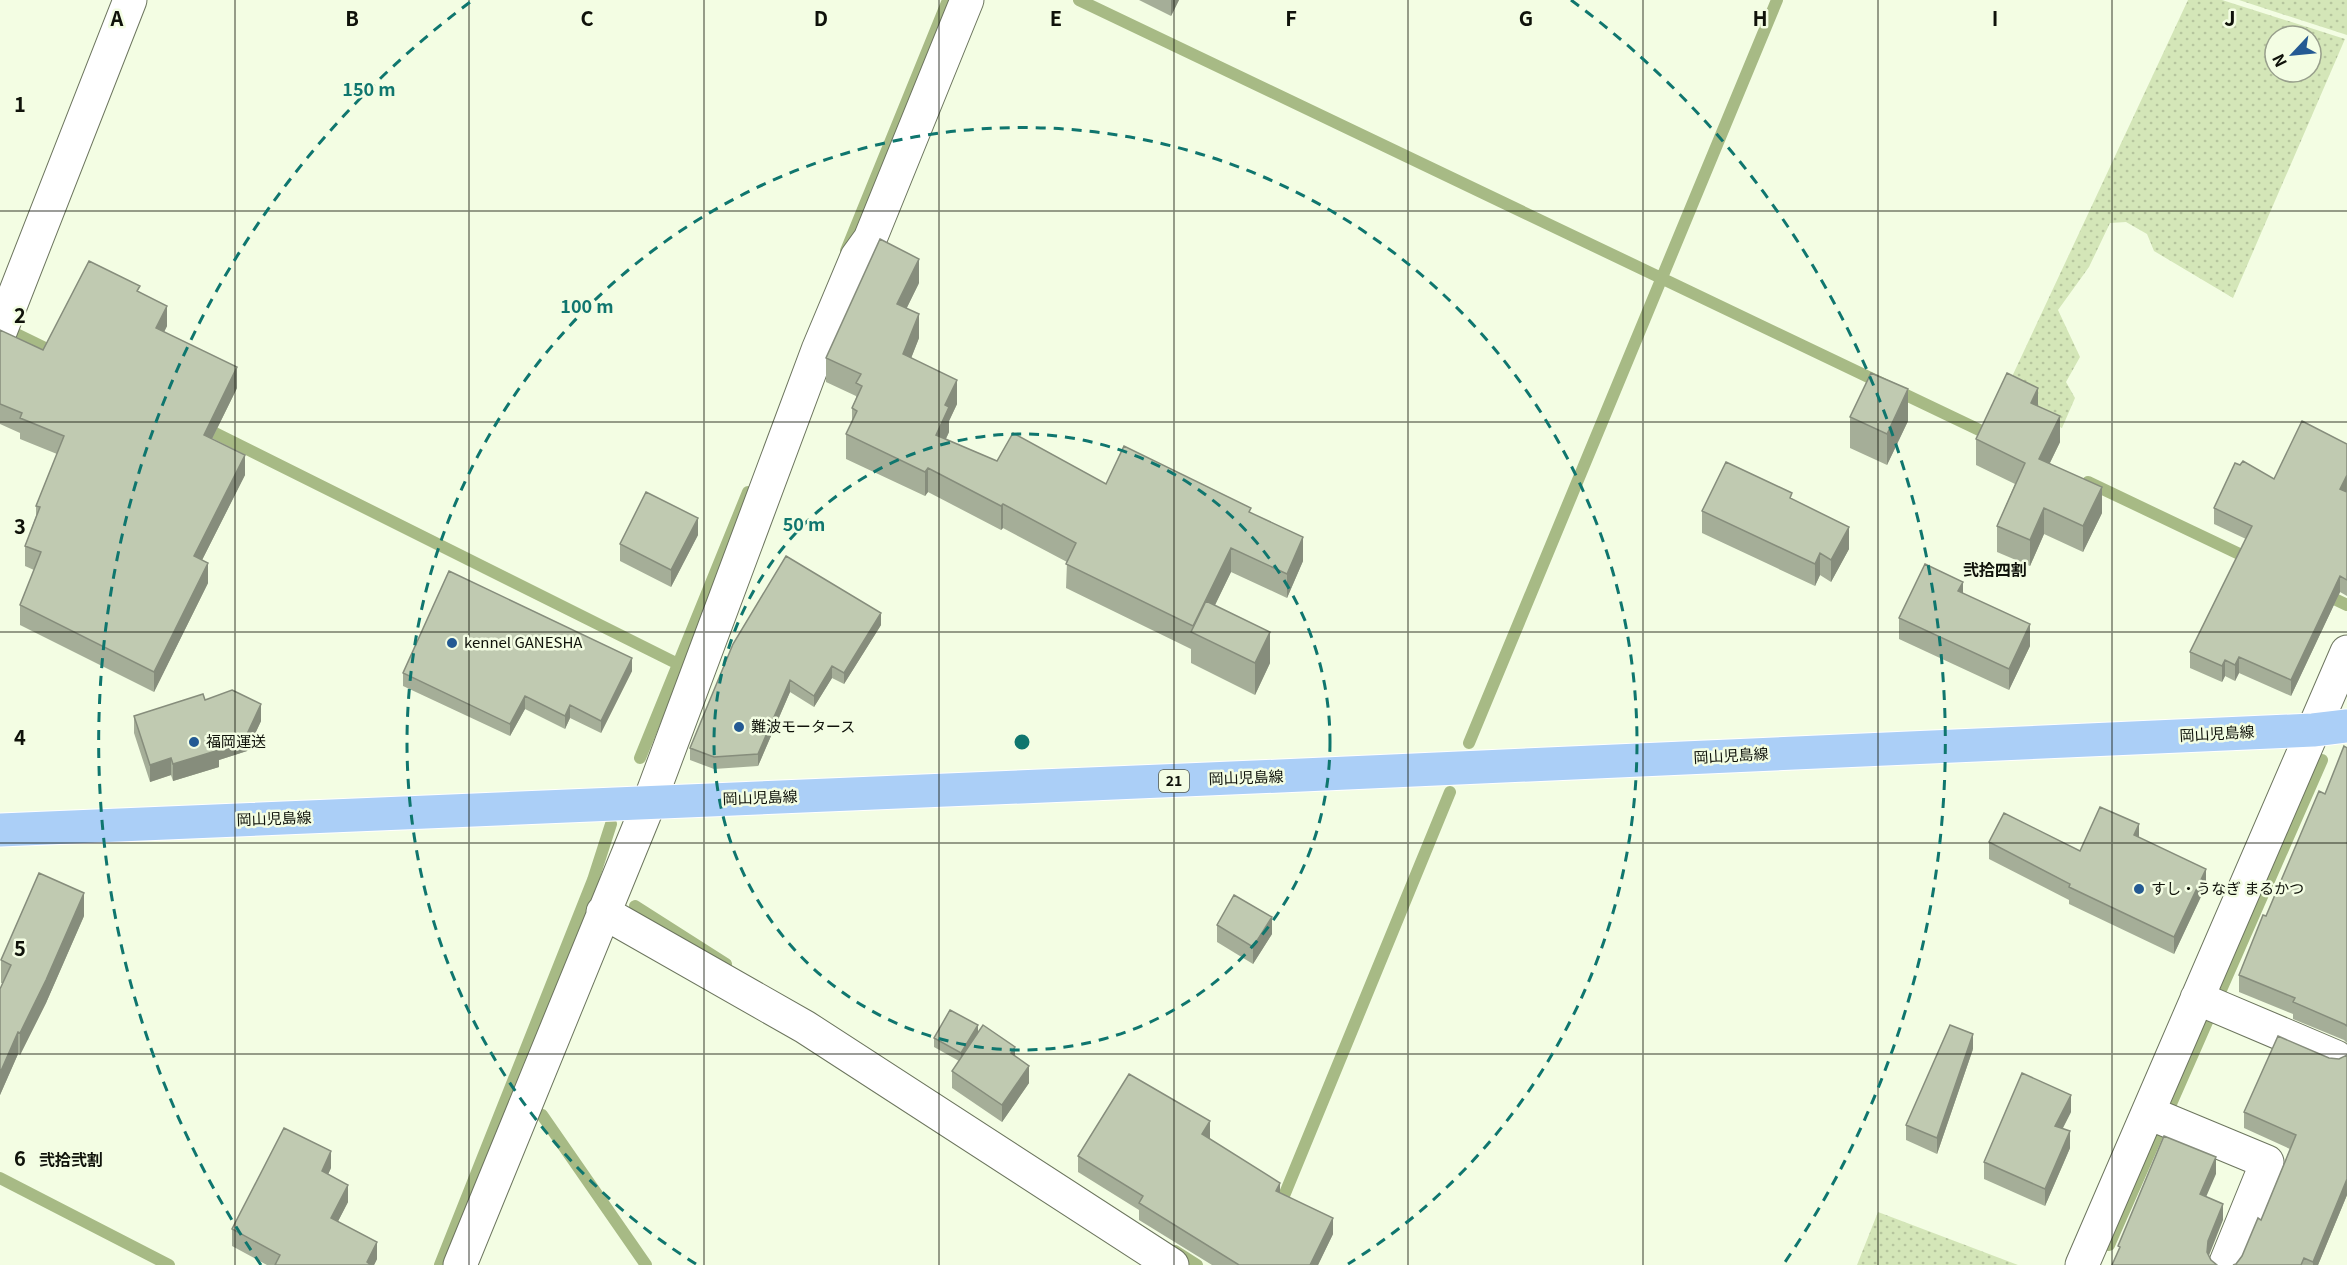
<svg xmlns="http://www.w3.org/2000/svg" width="2347" height="1265" font-family="Georgia,'Noto Sans JP',serif">
<style>
.grass{fill:url(#grass-dots);fill-rule:evenodd}
.lines{fill:none;stroke-linecap:round;stroke-linejoin:round}
.stream{stroke:#a7ba85;stroke-width:12}
.minor-casing{stroke:#6c755e;stroke-width:35}
.primary-casing{stroke:#fff;stroke-width:35}
.minor{stroke:#fff;stroke-width:33}
.primary{stroke:#abcff7;stroke-width:33}
.wall{fill:#a5ae98}
.shaded-wall{fill:#868d7c}
.building{fill:#c0cab1;stroke:#868d7c;stroke-width:1.5}
.grid{fill:none;stroke:#0f120a;stroke-width:1.5;stroke-opacity:0.55}
.ring{fill:none;stroke:#0f766e;stroke-width:3;stroke-dasharray:10 8}
.poi-dot{fill:#245a93;stroke:#f3fde3;stroke-width:2}
.labels{text-anchor:middle;stroke-width:5;stroke-linejoin:round;paint-order:stroke}
.shield{fill:#f3fde3;stroke:#53584b;stroke-width:1.5}
.shield-label{font-size:14px;font-weight:bold;fill:#0f120a}
.poi-label{font-size:15px;fill:#0f120a;stroke:#f3fde3;text-anchor:start}
.street-label{font-size:15px;fill:#0f120a;stroke:#f3fde3}
.neighbourhood-label{font-size:16px;font-weight:bold;fill:#0f120a;stroke:#f3fde3}
.grid-label{font-size:20px;text-anchor:middle;font-weight:bold;fill:#0f120a;stroke:#f3fde3;stroke-width:5;stroke-linejoin:round;paint-order:stroke}
.centre{fill:#0f766e;stroke:#f3fde3;stroke-width:3}
.ring-label{font-size:18px;text-anchor:middle;font-weight:bold;fill:#0f766e;stroke:#f3fde3;stroke-width:5;stroke-linejoin:round;paint-order:stroke}
</style>
<defs>
<pattern id="grass-dots" width="8" height="8" patternUnits="userSpaceOnUse" patternTransform="scale(1.5)"><rect width="8" height="8" fill="#d4e6b8"/><path d="M2 2h.1M6 6h.1" fill="none" stroke="#b5c49d" stroke-width="1.8" stroke-linecap="round"/></pattern>
</defs>
<rect width="100%" height="100%" fill="#f3fde3"/>
<path class="grass" d="M 2188,0 L 2222,0 L 2345,39 L 2233,298 L 2154,251 L 2147,234 L 2126,222 L 2110,223 L 2089,267 L 2058,310 L 2080,357 L 2066,382 L 2075,398 L 2062,428 L 2002,398 ZM 2275,36 L 2311,36 L 2311,72 L 2275,72 Z
M 2239,0 L 2347,0 L 2347,35 Z
M 1878,1212 L 2018,1265 L 1857,1265 Z"/>
<g class="lines">
<path class="stream" d="M 1079,0 L 1994,437
M 846,251 L 948,0
M 12,332 L 57,354
M 201,426 L 678,664
M 2088,482 L 2254,561
M 2324,594 L 2347,605
M 1469,743 L 1777,0
M 640,758 L 748,492
M 635,906 L 726,964
M 542,1115 L 646,1265
M 0,1178 L 169,1265
M 1279,1208 L 1450,792
M 2109,1245 L 2322,760
M 1175,1251 L 1197,1265
M 440,1265 L 593,880 L 611,824"/>
<g class="minor-casing">
<path id="minor" d="M 0,332 L 130,0
M 603,912 L 805,1027 L 1172,1265
M 2197,998 L 2336,1057
M 2154,1115 L 2267,1162 L 2225,1265
M 460,1265 L 649,803 L 818,350 L 857,257 L 870,239 L 967,0
M 2082,1265 L 2347,652"/>
</g>
<g class="primary-casing">
<path id="primary" d="M 0,830 L 1280,776 L 2313,730 L 2347,726"/>
</g>
<use href="#minor" class="minor"/>
<use href="#primary" class="primary"/>
</g>
<path class="wall" d="M 1139,0 L 1179,0 L 1171,16 Z
M 919,283 L 906,309 L 919,338 L 911,358 L 957,404 L 949,421 L 949,432 L 946,439 L 997,461 L 1251,513 L 1303,561 L 1287,598 L 1231,572 L 1215,605 L 1270,663 L 1255,695 L 1191,663 L 1191,649 L 1066,588 L 1067,562 L 1003,528 L 1001,530 L 928,492 L 925,496 L 846,459 L 846,434 L 852,423 L 852,408 L 856,398 L 856,396 L 826,382 L 826,358 Z
M 140,292 L 167,326 L 164,332 L 237,388 L 212,439 L 245,475 L 202,560 L 208,583 L 154,692 L 20,625 L 20,605 L 34,570 L 25,566 L 25,546 L 36,516 L 36,506 L 57,454 L 20,439 L 20,433 L 0,424 L 0,330 L 43,350 Z
M 2038,406 L 2060,442 L 2050,463 L 2102,513 L 2083,552 L 2044,534 L 2030,566 L 1997,552 L 1997,526 L 2015,484 L 1976,465 L 1976,439 Z
M 1850,417 L 1908,421 L 1887,465 L 1850,448 Z
M 2274,479 L 2347,492 L 2347,596 L 2340,592 L 2291,696 L 2239,673 L 2235,681 L 2225,676 L 2222,682 L 2190,668 L 2190,652 L 2246,539 L 2214,524 L 2214,508 Z
M 1792,499 L 1849,549 L 1831,582 L 1820,575 L 1815,586 L 1702,533 L 1702,511 Z
M 698,535 L 671,587 L 620,561 L 620,544 Z
M 1899,618 L 2030,646 L 2009,690 L 1899,639 Z
M 881,625 L 844,684 L 832,678 L 814,707 L 790,692 L 758,766 L 714,769 L 690,760 L 690,748 L 733,644 Z
M 632,671 L 601,733 L 570,718 L 565,729 L 525,709 L 510,736 L 403,686 L 403,673 Z
M 205,700 L 261,721 L 247,751 L 219,760 L 219,767 L 173,781 L 171,775 L 150,782 L 134,733 L 134,716 Z
M 2347,748 L 2347,1043 L 2344,1040 L 2293,1019 L 2293,1014 L 2239,992 L 2239,975 L 2266,916 Z
M 2139,837 L 2206,886 L 2174,954 L 2069,904 L 2069,900 L 1989,859 L 1989,842 L 2080,851 Z
M 84,916 L 46,1003 L 20,1055 L 18,1054 L 0,1095 L 0,989 L 3,983 L 1,983 L 1,960 Z
M 1217,925 L 1272,934 L 1253,964 L 1217,942 Z
M 978,1032 L 1015,1056 L 1029,1083 L 1002,1122 L 952,1088 L 952,1071 L 959,1061 L 934,1047 L 934,1038 Z
M 1973,1049 L 1937,1154 L 1906,1140 L 1906,1125 Z
M 2347,1055 L 2347,1195 L 2318,1265 L 2233,1265 L 2236,1264 L 2242,1256 L 2261,1220 L 2290,1149 L 2244,1128 L 2244,1112 L 2329,1058 L 2339,1059 Z
M 2071,1112 L 2063,1128 L 2070,1148 L 2045,1206 L 1984,1179 L 1984,1162 Z
M 1210,1138 L 1209,1139 L 1333,1234 L 1318,1265 L 1212,1265 L 1139,1220 L 1139,1210 L 1078,1172 L 1078,1156 Z
M 331,1168 L 328,1174 L 348,1202 L 338,1221 L 377,1259 L 374,1265 L 267,1265 L 232,1246 L 232,1229 Z"/>
<path class="shaded-wall" d="M 1171,0 L 1179,0 L 1171,16 Z
M 919,259 L 919,283 L 897,328 L 897,304 Z
M 167,306 L 167,326 L 156,348 L 156,328 Z
M 919,314 L 919,338 L 903,379 L 903,354 Z
M 237,367 L 237,388 L 204,455 L 204,435 Z
M 957,380 L 957,404 L 949,421 L 949,432 L 936,459 L 936,435 L 945,405 Z
M 2038,388 L 2038,414 L 2031,403 Z
M 1908,389 L 1908,421 L 1887,465 L 1887,434 Z
M 2060,416 L 2060,442 L 2039,485 L 2039,459 Z
M 245,455 L 245,475 L 194,576 L 194,556 Z
M 928,468 L 928,492 L 925,496 L 925,472 Z
M 2347,475 L 2347,491 L 2340,505 L 2340,489 Z
M 2102,487 L 2102,513 L 2083,552 L 2083,526 Z
M 1003,504 L 1003,528 L 1001,530 L 1001,506 Z
M 2044,508 L 2044,534 L 2030,566 L 2030,540 Z
M 698,518 L 698,535 L 671,587 L 671,570 Z
M 1849,527 L 1849,549 L 1831,582 L 1831,560 Z
M 1303,537 L 1303,561 L 1287,598 L 1287,574 Z
M 1231,548 L 1231,572 L 1200,636 L 1193,633 L 1193,626 Z
M 1820,553 L 1820,575 L 1815,586 L 1815,564 Z
M 208,563 L 208,583 L 154,692 L 154,672 Z
M 2340,576 L 2340,592 L 2291,696 L 2291,680 Z
M 1963,582 L 1963,603 L 1958,591 Z
M 881,613 L 881,625 L 844,684 L 844,673 Z
M 2030,624 L 2030,646 L 2009,690 L 2009,669 Z
M 1270,632 L 1270,663 L 1255,695 L 1255,663 Z
M 2239,657 L 2239,673 L 2235,681 L 2235,665 Z
M 632,658 L 632,671 L 601,733 L 601,721 Z
M 2225,660 L 2225,676 L 2222,682 L 2222,666 Z
M 832,666 L 832,678 L 814,707 L 814,696 Z
M 790,680 L 790,692 L 758,766 L 758,754 Z
M 525,696 L 525,709 L 510,736 L 510,724 Z
M 261,704 L 261,721 L 247,751 L 219,760 L 219,767 L 173,781 L 173,764 L 218,743 Z
M 570,705 L 570,718 L 565,729 L 565,716 Z
M 171,758 L 171,775 L 150,782 L 150,765 Z
M 2139,824 L 2139,842 L 2134,835 Z
M 2206,869 L 2206,886 L 2174,954 L 2174,937 Z
M 84,893 L 84,916 L 46,1003 L 20,1055 L 20,1033 Z
M 1272,917 L 1272,934 L 1253,964 L 1253,947 Z
M 978,1025 L 978,1034 L 961,1062 L 961,1053 Z
M 18,1032 L 18,1054 L 0,1095 L 0,1073 Z
M 1973,1034 L 1973,1049 L 1937,1154 L 1937,1138 Z
M 1015,1047 L 1015,1064 L 1011,1053 Z
M 1029,1066 L 1029,1083 L 1002,1122 L 1002,1105 Z
M 2071,1095 L 2071,1112 L 2055,1143 L 2055,1126 Z
M 1210,1121 L 1210,1138 L 1202,1151 L 1202,1134 Z
M 2070,1131 L 2070,1148 L 2045,1206 L 2045,1189 Z
M 331,1151 L 331,1168 L 322,1188 L 322,1171 Z
M 2216,1157 L 2216,1174 L 2200,1211 L 2200,1194 Z
M 2347,1179 L 2347,1195 L 2318,1265 L 2313,1265 L 2313,1262 Z
M 1280,1183 L 1280,1199 L 1276,1191 Z
M 348,1185 L 348,1202 L 331,1235 L 331,1218 Z
M 2223,1204 L 2223,1220 L 2208,1258 L 2207,1252 L 2208,1241 Z
M 1333,1218 L 1333,1234 L 1318,1265 L 1310,1265 Z
M 377,1242 L 377,1259 L 374,1265 L 367,1265 L 367,1262 Z"/>
<path class="building" d="M 880,239 L 919,259 L 897,304 L 919,314 L 903,354 L 957,380 L 945,405 L 949,407 L 936,435 L 997,461 L 1013,433 L 1106,484 L 1124,446 L 1251,508 L 1249,512 L 1303,537 L 1287,574 L 1231,548 L 1193,626 L 1066,564 L 1076,543 L 1003,504 L 1001,506 L 928,468 L 925,472 L 846,434 L 857,411 L 852,408 L 862,386 L 856,383 L 861,374 L 826,358 Z
M 89,261 L 140,286 L 137,291 L 167,306 L 156,328 L 237,367 L 204,435 L 245,455 L 194,556 L 208,563 L 154,672 L 20,605 L 41,552 L 25,546 L 40,507 L 36,506 L 64,436 L 20,418 L 22,413 L 0,404 L 0,330 L 43,350 Z
M 1871,373 L 1908,389 L 1887,434 L 1850,417 Z
M 2007,373 L 2038,388 L 2031,403 L 2060,416 L 2039,459 L 2102,487 L 2083,526 L 2044,508 L 2030,540 L 1997,526 L 2025,463 L 1976,439 Z
M 2302,421 L 2347,444 L 2347,475 L 2340,489 L 2347,492 L 2347,580 L 2340,576 L 2291,680 L 2239,657 L 2235,665 L 2225,660 L 2222,666 L 2190,652 L 2252,526 L 2214,508 L 2235,463 L 2240,465 L 2243,461 L 2274,479 Z
M 1726,462 L 1792,493 L 1790,498 L 1849,527 L 1831,560 L 1820,553 L 1815,564 L 1702,511 Z
M 646,492 L 698,518 L 671,570 L 620,544 Z
M 786,556 L 881,613 L 844,673 L 832,666 L 814,696 L 790,680 L 758,754 L 714,757 L 690,748 L 733,644 Z
M 1925,564 L 1963,582 L 1958,591 L 2030,624 L 2009,669 L 1899,618 Z
M 449,571 L 632,658 L 601,721 L 570,705 L 565,716 L 525,696 L 510,724 L 403,673 Z
M 1206,601 L 1270,632 L 1255,663 L 1191,632 Z
M 232,690 L 261,704 L 247,734 L 218,743 L 219,750 L 173,764 L 171,758 L 150,765 L 134,716 L 203,694 L 205,700 Z
M 2344,746 L 2347,748 L 2347,1026 L 2344,1024 L 2293,1002 L 2295,998 L 2239,975 L 2263,915 L 2266,916 L 2319,791 L 2325,794 Z
M 2100,807 L 2139,824 L 2134,835 L 2206,869 L 2174,937 L 2069,887 L 2070,884 L 1989,842 L 2004,813 L 2080,851 Z
M 39,873 L 84,893 L 46,980 L 20,1033 L 18,1032 L 0,1073 L 0,989 L 11,965 L 1,960 Z
M 1234,895 L 1272,917 L 1253,947 L 1217,925 Z
M 950,1010 L 978,1025 L 961,1053 L 934,1038 Z
M 983,1025 L 1015,1047 L 1011,1053 L 1029,1066 L 1002,1105 L 952,1071 Z
M 1950,1025 L 1973,1034 L 1937,1138 L 1906,1125 Z
M 2278,1036 L 2329,1058 L 2339,1059 L 2347,1055 L 2347,1179 L 2313,1262 L 2304,1258 L 2301,1265 L 2233,1265 L 2236,1264 L 2242,1256 L 2258,1218 L 2261,1220 L 2296,1135 L 2244,1112 Z
M 2022,1073 L 2071,1095 L 2055,1126 L 2070,1131 L 2045,1189 L 1984,1162 Z
M 1129,1074 L 1210,1121 L 1202,1134 L 1280,1183 L 1276,1191 L 1333,1218 L 1310,1265 L 1239,1265 L 1139,1203 L 1143,1196 L 1078,1156 Z
M 284,1128 L 331,1151 L 322,1171 L 348,1185 L 331,1218 L 377,1242 L 367,1262 L 371,1265 L 275,1265 L 280,1255 L 232,1229 Z
M 2164,1136 L 2216,1157 L 2200,1194 L 2223,1204 L 2208,1241 L 2207,1252 L 2211,1260 L 2217,1265 L 2112,1265 L 2120,1247 L 2118,1246 Z"/>
<path class="grid" d="M 235,0 L 235,1265M 469,0 L 469,1265M 704,0 L 704,1265M 939,0 L 939,1265M 1174,0 L 1174,1265M 1408,0 L 1408,1265M 1643,0 L 1643,1265M 1878,0 L 1878,1265M 2112,0 L 2112,1265M 0,211 L 2347,211M 0,422 L 2347,422M 0,632 L 2347,632M 0,843 L 2347,843M 0,1054 L 2347,1054"/>
<g class="ring">
<circle cx="1022" cy="742" r="308"/>
<path d="M696 1264A615 615 0 1 1 1348 1264"/>
<path d="M261 1265A923 923 0 0 1 473 0M1571 0A923 923 0 0 1 1783 1265"/>
</g>
<g class="poi-dot">
<circle cx="452" cy="643" r="6"/>
<circle cx="739" cy="727" r="6"/>
<circle cx="194" cy="742" r="6"/>
<circle cx="2139" cy="889" r="6"/>
</g>
<g class="labels">
<rect class="shield" x="1159" y="770" width="30" height="22" rx="4.5"/>
<g class="shield-label">
<text x="1174" y="786">21</text>
</g>
<g class="poi-label">
<text x="464" y="648">kennel GANESHA</text>
<text x="751" y="732">難波モータース</text>
<text x="206" y="747">福岡運送</text>
<text x="2151" y="894">すし・うなぎ まるかつ</text>
</g>
<g class="street-label">
<text transform="translate(2217 734) rotate(-3)" y="5">岡山児島線</text>
<text transform="translate(1731 756) rotate(-3)" y="5">岡山児島線</text>
<text transform="translate(1246 778) rotate(-2)" y="5">岡山児島線</text>
<text transform="translate(760 798) rotate(-2)" y="5">岡山児島線</text>
<text transform="translate(274 819) rotate(-2)" y="5">岡山児島線</text>
</g>
<g class="neighbourhood-label">
<text x="1995" y="576">弐拾四割</text>
<text x="71" y="1166">弐拾弐割</text>
</g>
</g>
<g class="grid-label">
<text x="117" y="26">A</text>
<text x="352" y="26">B</text>
<text x="587" y="26">C</text>
<text x="821" y="26">D</text>
<text x="1056" y="26">E</text>
<text x="1291" y="26">F</text>
<text x="1526" y="26">G</text>
<text x="1760" y="26">H</text>
<text x="1995" y="26">I</text>
<text x="2230" y="26">J</text>
<text x="20" y="112">1</text>
<text x="20" y="323">2</text>
<text x="20" y="534">3</text>
<text x="20" y="745">4</text>
<text x="20" y="956">5</text>
<text x="20" y="1166">6</text>
</g>
<circle cx="1022" cy="742" r="9" class="centre"/>
<g class="ring-label">
<text x="369" y="96">150 m</text>
<text x="587" y="313">100 m</text>
<text x="804" y="531">50 m</text>
</g>
<g transform="translate(2293 54) rotate(244)"><circle r="28" fill="#f3fde3" stroke="#989f8c" stroke-width="1.5"/>
<path d="M0-4.5L10 22L0 15L-10 22Z" fill="#245a93"/>
<text y="-9" font-size="16" font-weight="bold" text-anchor="middle" fill="#0f120a">N</text>
</g>
</svg>
